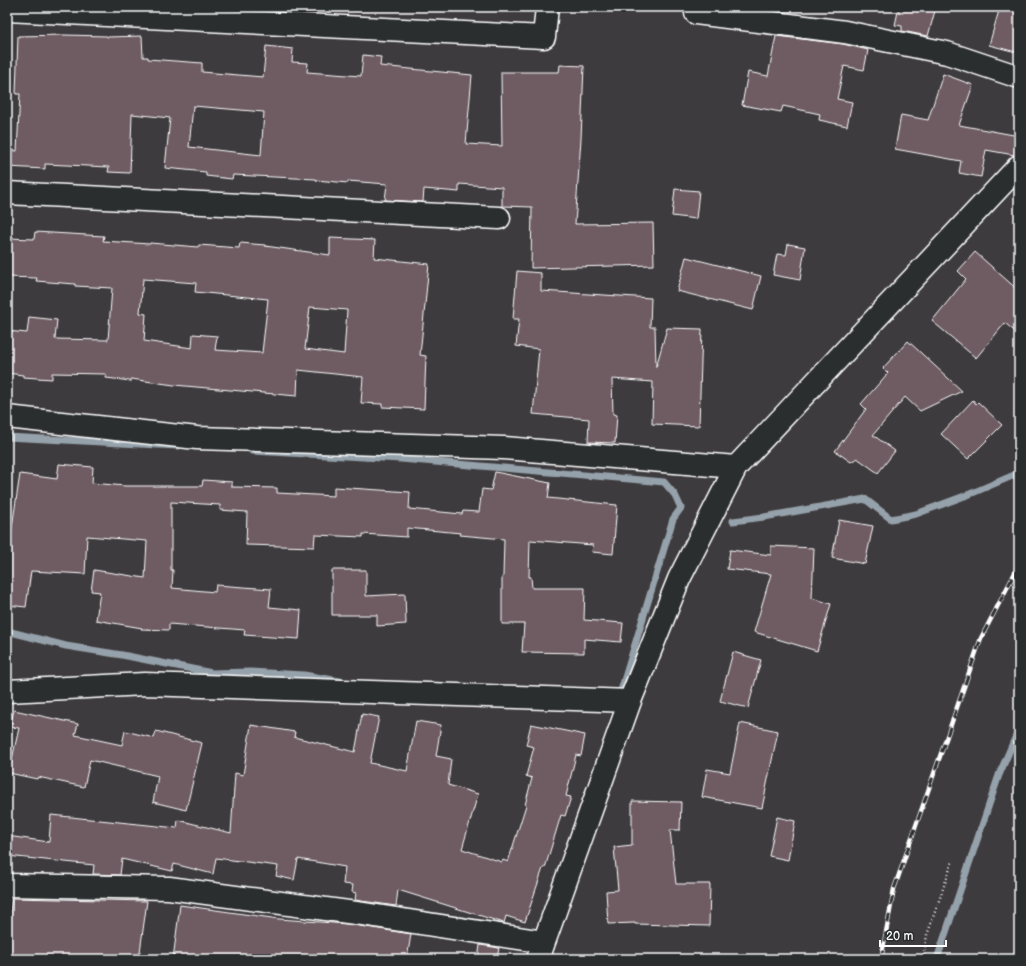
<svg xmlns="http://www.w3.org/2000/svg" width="1026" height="966" font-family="'Balsamiq Sans',sans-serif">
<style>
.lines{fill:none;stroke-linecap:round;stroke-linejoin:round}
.stream{stroke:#95a2ab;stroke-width:7}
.building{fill:#6e5c62;stroke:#fff;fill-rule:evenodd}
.minor-casing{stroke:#fff;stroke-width:25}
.path{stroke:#fff;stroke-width:2.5;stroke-dasharray:1 3;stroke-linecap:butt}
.minor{stroke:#2a2d2e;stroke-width:22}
.rail-casing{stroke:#fff;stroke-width:4.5}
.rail{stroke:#2a2d2e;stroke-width:3;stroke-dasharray:9;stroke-linecap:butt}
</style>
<rect width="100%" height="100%" fill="#3e3b3e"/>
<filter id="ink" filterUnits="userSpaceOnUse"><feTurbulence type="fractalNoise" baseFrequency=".025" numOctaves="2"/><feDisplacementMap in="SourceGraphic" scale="8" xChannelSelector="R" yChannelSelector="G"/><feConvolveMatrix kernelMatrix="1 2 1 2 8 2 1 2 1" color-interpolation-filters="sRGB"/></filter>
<g filter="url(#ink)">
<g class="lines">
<path class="stream" d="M 7,437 L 178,446
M 252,451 L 401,459 L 664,482 L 675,495 L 681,508 L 673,519 L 620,694 L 615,695
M 733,521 L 764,517 L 865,499 L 891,519 L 916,514 L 970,494 L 1019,473
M 7,631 L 66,646 L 122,655 L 212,673 L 250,672 L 304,675 L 340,681
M 937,959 L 999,775 L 1019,729"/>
</g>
<path class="building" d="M 899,7 L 936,7 L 928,36 L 902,31 L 902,26 L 895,25 Z
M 1000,7 L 1009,7 L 1019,10 L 1019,41 L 1016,52 L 989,45 Z
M 64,35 L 107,36 L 107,37 L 142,36 L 143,57 L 148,57 L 148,59 L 202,63 L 202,72 L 263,77 L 266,46 L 293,49 L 292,62 L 308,63 L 307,72 L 361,76 L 363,55 L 381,57 L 380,66 L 472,75 L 466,144 L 502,146 L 501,72 L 559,72 L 560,65 L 584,66 L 581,139 L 575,224 L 653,223 L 654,265 L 531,268 L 532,207 L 502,206 L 502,187 L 459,184 L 459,192 L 424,189 L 423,202 L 385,200 L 387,184 L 348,181 L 348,183 L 316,180 L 316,179 L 233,175 L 232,179 L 206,176 L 206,172 L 165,168 L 170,118 L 132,114 L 130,173 L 108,172 L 109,167 L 45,164 L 45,169 L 7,167 L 7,150 L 17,151 L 20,94 L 16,94 L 18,36 ZM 193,106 L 264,112 L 261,155 L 189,147 Z
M 776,36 L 843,44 L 868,50 L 864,70 L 844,66 L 837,99 L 852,102 L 847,126 L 819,120 L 820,114 L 783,106 L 781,112 L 742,105 L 748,72 L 768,76 Z
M 943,74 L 973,85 L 959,125 L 1019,136 L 1019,154 L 1014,155 L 986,150 L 981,177 L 959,173 L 961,161 L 895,149 L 901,115 L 928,120 Z
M 675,189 L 699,191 L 696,219 L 672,216 Z
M 35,232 L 104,236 L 103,241 L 150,244 L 150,243 L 198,247 L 199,245 L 239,248 L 240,243 L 265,245 L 265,246 L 330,255 L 330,238 L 375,240 L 374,258 L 429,264 L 420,355 L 426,356 L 424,409 L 382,407 L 382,404 L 361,403 L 363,377 L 298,370 L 297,396 L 174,385 L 131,379 L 131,381 L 106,378 L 106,374 L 52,373 L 52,379 L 23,377 L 23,375 L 7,373 L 7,331 L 27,333 L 29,317 L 57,320 L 55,339 L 108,340 L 112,288 L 75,286 L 75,284 L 36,281 L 37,278 L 7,277 L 7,238 L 34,239 ZM 143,279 L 196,283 L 195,292 L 268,299 L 262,353 L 215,350 L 217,336 L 193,334 L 192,348 L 144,341 L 146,314 L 140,313 ZM 310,307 L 347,310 L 344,354 L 305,349 Z
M 788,244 L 805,247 L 800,280 L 773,275 L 777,254 L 786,255 Z
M 975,252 L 1019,291 L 1019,335 L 1005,323 L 976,358 L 932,321 L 966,279 L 958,271 Z
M 686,257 L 761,276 L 753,310 L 677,291 Z
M 517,271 L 541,273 L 541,291 L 651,298 L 650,327 L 655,327 L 656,367 L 667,328 L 702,329 L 699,426 L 652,424 L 653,382 L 612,379 L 613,414 L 617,415 L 615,443 L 588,442 L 589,419 L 533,414 L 539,349 L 516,346 L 519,319 L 513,319 Z
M 908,341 L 962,391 L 920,411 L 905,397 L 873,435 L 895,451 L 878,473 L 857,458 L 851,462 L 835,451 L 866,409 L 861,404 L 888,373 L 883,368 Z
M 973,400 L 976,404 L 978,402 L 1002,425 L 968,459 L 941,434 Z
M 59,464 L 93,467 L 92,483 L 125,486 L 202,486 L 203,480 L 232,482 L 232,487 L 277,488 L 277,493 L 334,496 L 334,487 L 410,492 L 409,509 L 462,514 L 463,511 L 479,512 L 482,489 L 491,490 L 495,472 L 550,483 L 548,498 L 617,505 L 613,554 L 592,552 L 593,545 L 530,540 L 529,577 L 531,577 L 532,588 L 585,588 L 584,620 L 623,623 L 621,642 L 584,639 L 584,653 L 522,652 L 524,624 L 502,624 L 502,577 L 503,577 L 504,539 L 460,535 L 461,533 L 407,528 L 407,537 L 363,534 L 363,537 L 315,535 L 314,547 L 246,545 L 247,512 L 220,510 L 220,505 L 171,502 L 171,570 L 173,570 L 172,588 L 215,592 L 216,585 L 271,589 L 269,607 L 301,610 L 299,639 L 244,635 L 245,630 L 169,624 L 169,630 L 141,629 L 142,628 L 96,620 L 100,592 L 91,591 L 94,570 L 145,578 L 147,541 L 87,536 L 85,574 L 31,571 L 26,607 L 7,605 L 8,534 L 11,534 L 20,474 L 57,479 Z
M 839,520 L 873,526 L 865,564 L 832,558 Z
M 771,546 L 814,548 L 812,598 L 831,604 L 817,651 L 754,632 L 771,574 L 727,569 L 730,550 L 771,555 Z
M 332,570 L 366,570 L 366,596 L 405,594 L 406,624 L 377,626 L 377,615 L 332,615 Z
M 733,652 L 761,660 L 748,708 L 720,701 Z
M 14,710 L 78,724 L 75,735 L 122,745 L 125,731 L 154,738 L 156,731 L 202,743 L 186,810 L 153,802 L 158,776 L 90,760 L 84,787 L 38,777 L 37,779 L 9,773 L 19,728 L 10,727 Z
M 362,714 L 379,717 L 370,763 L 407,771 L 416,721 L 441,725 L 436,756 L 451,759 L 448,785 L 478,794 L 462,849 L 502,862 L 503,860 L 508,862 L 526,805 L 525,805 L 532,778 L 526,776 L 534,747 L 526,745 L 531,724 L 585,735 L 581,756 L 576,755 L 566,796 L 571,797 L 565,816 L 561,815 L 545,868 L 543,868 L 525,922 L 506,916 L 504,923 L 398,890 L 396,906 L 355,900 L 356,893 L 352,892 L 353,885 L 343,884 L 345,867 L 298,859 L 294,880 L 276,876 L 278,866 L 216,858 L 213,874 L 174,864 L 172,871 L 122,859 L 120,875 L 93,874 L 94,865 L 7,856 L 7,836 L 49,842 L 51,815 L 177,828 L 178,820 L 231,833 L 235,773 L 243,775 L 251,725 L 295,732 L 294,737 L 355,752 Z
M 740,723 L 778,731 L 762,808 L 702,797 L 707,769 L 730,773 Z
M 632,801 L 681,802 L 680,830 L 670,830 L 676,884 L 710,884 L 709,926 L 635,924 L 635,923 L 608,924 L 606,891 L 618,890 L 614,847 L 632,845 Z
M 777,817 L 795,821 L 788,860 L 769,856 Z
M 12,898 L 147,901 L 139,959 L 7,959 L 7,931 Z
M 180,905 L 279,919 L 347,924 L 411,934 L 407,959 L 173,959 Z
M 480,945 L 499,948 L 497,959 L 478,959 Z"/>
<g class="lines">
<g class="minor-casing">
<path id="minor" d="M 7,10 L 544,37 L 547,7
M 696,13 L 845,32 L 947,53 L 1019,77
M 7,193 L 499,218
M 7,417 L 197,438 L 504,448 L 736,467
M 7,691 L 145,684 L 630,701
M 7,885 L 169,888 L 363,914 L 544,942
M 538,959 L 630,701 L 679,579 L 736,467 L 1019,166"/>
</g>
<path class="path" d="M 923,959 L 927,935 L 953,860"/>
<use href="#minor" class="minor"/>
<g class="rail-casing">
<path id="rail" d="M 881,959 L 894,889 L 981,638 L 1019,565"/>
</g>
<use href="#rail" class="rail"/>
</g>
</g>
<rect width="1026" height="966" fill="none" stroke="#2a2d2e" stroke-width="24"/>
<rect x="12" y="12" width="1002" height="942" fill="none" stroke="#fff" stroke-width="1.5" filter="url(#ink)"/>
<path d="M880 940v6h66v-6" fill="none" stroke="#ffffff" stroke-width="2"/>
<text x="886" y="940" font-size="12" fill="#ffffff" stroke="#2a2d2e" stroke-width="3" paint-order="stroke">20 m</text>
</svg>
